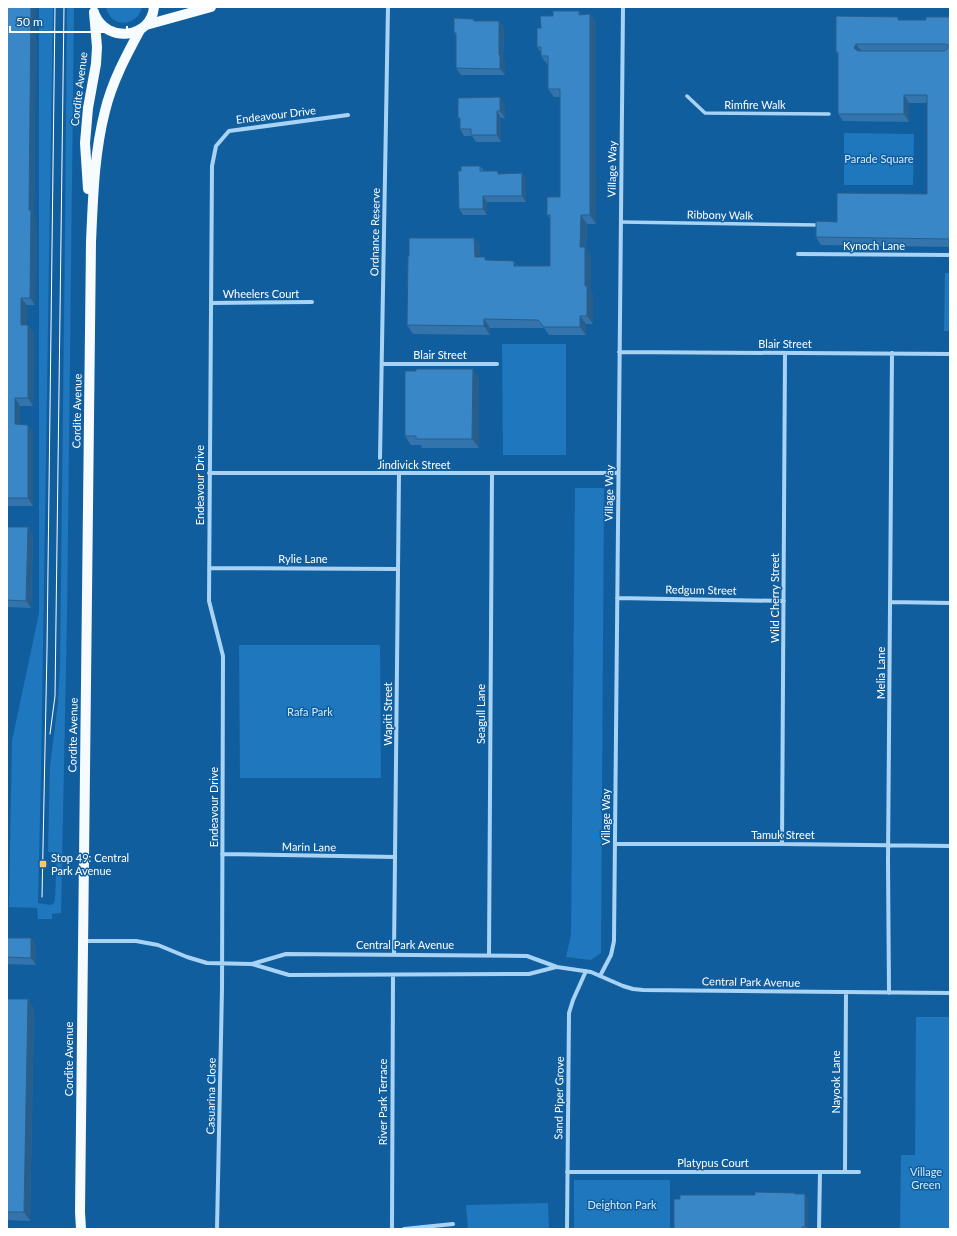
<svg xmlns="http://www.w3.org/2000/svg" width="957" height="1236" font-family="Lato,sans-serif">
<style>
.green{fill:#1f77bd}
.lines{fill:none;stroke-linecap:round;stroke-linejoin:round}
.pedestrian{stroke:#a8d3f5;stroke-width:3.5}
.minor{stroke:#a8d3f5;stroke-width:4}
.primary{stroke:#f6fbff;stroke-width:10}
.tram{stroke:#fff;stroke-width:1}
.wall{fill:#3274ab}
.shaded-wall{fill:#295e8b}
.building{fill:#3a87c7;stroke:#295e8b;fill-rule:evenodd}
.poi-dot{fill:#ffc56c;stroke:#115e9f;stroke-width:1.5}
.labels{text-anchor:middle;stroke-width:3;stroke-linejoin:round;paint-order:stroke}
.street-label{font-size:11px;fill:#fff;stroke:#115e9f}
.park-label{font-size:11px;fill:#d1eafe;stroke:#115e9f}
.poi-label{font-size:11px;fill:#fff;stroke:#115e9f;text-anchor:start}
</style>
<rect width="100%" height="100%" fill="#115e9f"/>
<path class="green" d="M 39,7 L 53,7 L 41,773 L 38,903 L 50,905 L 54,903 L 55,899 L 57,852 L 48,852 L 50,766 L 58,703 L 60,666 L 65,237 L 67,7 L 74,7 L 67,619 L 61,913 L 52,914 L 52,919 L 38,919 L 37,908 L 9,907 L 12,741 L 39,613 Z
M 106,7 L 142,7 C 137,28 110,28 106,7 Z
M 844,133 L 914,134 L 913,185 L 844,185 Z
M 945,273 L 950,273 L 950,331 L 944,331 Z
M 502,344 L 566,344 L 566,455 L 503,455 Z
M 575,488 L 604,488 L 601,953 L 591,960 L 566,957 L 571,935 Z
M 239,645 L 380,645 L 381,778 L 240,778 Z
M 916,1017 L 950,1017 L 950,1229 L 900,1229 L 901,1155 L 915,1155 Z
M 574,1180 L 670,1180 L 670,1229 L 574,1229 Z
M 548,1203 L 549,1229 L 468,1229 L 466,1205 Z"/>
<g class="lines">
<path class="pedestrian" d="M 687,96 L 705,113 L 829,114
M 621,222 L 819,225"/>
<path class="minor" d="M 798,254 L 950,255
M 211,303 L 312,302
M 619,352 L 950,354
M 382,364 L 497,364
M 380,458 L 388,7
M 209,473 L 618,473
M 209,568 L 398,569
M 617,598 L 784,601
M 890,602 L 950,603
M 615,844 L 782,844 L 950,846
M 782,844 L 785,353
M 222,854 L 395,857
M 84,941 L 136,941 L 158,945 L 187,957 L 207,963 L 252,964 L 289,975 L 529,974 L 556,967
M 394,954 L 399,474
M 489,955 L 492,474
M 252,964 L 286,954 L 527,956 L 557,967 L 591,972 L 623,986 L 633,989 L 643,990 L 950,993
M 600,976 L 611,955 L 614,941 L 623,7
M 889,993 L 888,861 L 892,353
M 567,1172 L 859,1172
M 845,1172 L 846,992
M 217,1229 L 222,989 L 223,656 L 209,601 L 212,166 L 216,146 L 229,131 L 348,115
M 392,1229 L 393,975
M 404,1229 L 453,1224
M 567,1229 L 569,1013 L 573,1000 L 586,971
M 819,1229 L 820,1172"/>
<path class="primary" d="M 95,15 C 107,43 151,39 154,7
M 146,25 L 211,7
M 88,189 L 85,143 L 88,108 L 96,64 L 97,47 L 94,12
M 81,1229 L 80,1212 L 91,242 C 93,198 94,154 105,111 C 112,82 126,56 140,30"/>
<path class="tram" d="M 50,734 L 55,696 L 64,7
M 42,897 L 47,650 L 55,7"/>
</g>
<path class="wall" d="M 7,7 L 36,7 L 34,215 L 36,218 L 35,305 L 27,305 L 27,325 L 28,325 L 34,333 L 33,406 L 20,406 L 20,425 L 28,425 L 33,432 L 33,506 L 7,506 Z
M 579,11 L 581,15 L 590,14 L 596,23 L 596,224 L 587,224 L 586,249 L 591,255 L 591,292 L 593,295 L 593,324 L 586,324 L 586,335 L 549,335 L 544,328 L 490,328 L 490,335 L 413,334 L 407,325 L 474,238 L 480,246 L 480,257 L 487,260 L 514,261 L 518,266 L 550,266 L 550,219 L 547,215 L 560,197 L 560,97 L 554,97 L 548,89 L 548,64 L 547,64 L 541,56 L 541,53 L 537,47 L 541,28 L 553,16 Z
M 950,17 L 950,247 L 821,245 L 816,237 L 837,222 L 927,194 L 927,103 L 909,103 L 909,122 L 843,121 L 838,114 L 838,55 L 836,52 L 901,20 L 926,20 Z
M 473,19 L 475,21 L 499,21 L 504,28 L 503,59 L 505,61 L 505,75 L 461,75 L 456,68 L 456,36 L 454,33 Z
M 505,104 L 505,118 L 501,118 L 501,142 L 476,142 L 472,136 L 464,136 L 460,129 L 460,121 L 458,118 Z
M 480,166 L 484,171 L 526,179 L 526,202 L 487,202 L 487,215 L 463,215 L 459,209 L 461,171 Z
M 479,378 L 479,448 L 422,448 L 421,445 L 411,445 L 405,436 Z
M 7,527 L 33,534 L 31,608 L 7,607 Z
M 7,938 L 36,945 L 36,965 L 7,964 Z
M 7,999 L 34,1008 L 30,1221 L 7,1220 Z
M 796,1194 L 808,1199 L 808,1229 L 674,1229 L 755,1195 Z"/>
<path class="shaded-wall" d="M 31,7 L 36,7 L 34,215 L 36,218 L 35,305 L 30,298 L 29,210 Z
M 590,14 L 596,23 L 596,224 L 590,215 Z
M 499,21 L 504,28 L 503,59 L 505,61 L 505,75 L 500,69 L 499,55 Z
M 856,44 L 862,52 L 860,55 L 854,48 Z
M 904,95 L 909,103 L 909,122 L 904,114 Z
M 500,97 L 505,104 L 505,118 L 500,111 Z
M 497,111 L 501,118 L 501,142 L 497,135 Z
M 522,173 L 526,179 L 526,202 L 522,196 Z
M 483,196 L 487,202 L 487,215 L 483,209 Z
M 581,215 L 587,224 L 586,249 L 591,255 L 591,292 L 593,295 L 593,324 L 587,316 L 580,247 Z
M 474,238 L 480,246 L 480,265 L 475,257 Z
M 514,261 L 520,269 L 514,266 Z
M 21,298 L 27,305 L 27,333 L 21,325 Z
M 580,316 L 586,324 L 586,335 L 580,327 Z
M 484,319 L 490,328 L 490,335 L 484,326 Z
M 28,325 L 34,333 L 33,406 L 28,398 Z
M 473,369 L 479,378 L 479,448 L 472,439 Z
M 15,398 L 20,406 L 20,432 L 15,424 Z
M 28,425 L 33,432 L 33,506 L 28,498 Z
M 28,527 L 33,534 L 31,608 L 26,601 Z
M 31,938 L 36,945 L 36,965 L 31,958 Z
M 28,999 L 34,1008 L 30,1221 L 24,1212 Z
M 805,1194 L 808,1199 L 808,1229 L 806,1229 L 805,1227 Z"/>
<path class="building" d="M 7,7 L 31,7 L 29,210 L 31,210 L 30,298 L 21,298 L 21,325 L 28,325 L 28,398 L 15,398 L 15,424 L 28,425 L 28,498 L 7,498 Z
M 553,11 L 579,11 L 579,15 L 590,14 L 590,215 L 581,215 L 580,247 L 585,247 L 585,286 L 587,286 L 587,316 L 580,316 L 580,327 L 544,327 L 538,320 L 484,319 L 484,326 L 407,325 L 408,256 L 409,256 L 409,238 L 474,238 L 475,257 L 485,257 L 485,260 L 514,261 L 514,266 L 550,266 L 550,215 L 547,215 L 547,197 L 560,197 L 560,89 L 548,89 L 548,56 L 541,56 L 541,47 L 537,47 L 537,28 L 541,28 L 540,16 L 553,16 Z
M 836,16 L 898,17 L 898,20 L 926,20 L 926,17 L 950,17 L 950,239 L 816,237 L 816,221 L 837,222 L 837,193 L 927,194 L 927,95 L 904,95 L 904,114 L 838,114 L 838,52 L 836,52 ZM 856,44 L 945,44 L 948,45 L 948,48 L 945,51 L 858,51 L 854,48 Z
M 454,18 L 473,19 L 474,21 L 499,21 L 499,55 L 500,55 L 500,69 L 456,68 L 456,33 L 454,33 Z
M 500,97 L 500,111 L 497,111 L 497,135 L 471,135 L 471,129 L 460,129 L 460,118 L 458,118 L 458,98 Z
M 461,166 L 480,166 L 480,171 L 498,171 L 498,174 L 522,173 L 522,196 L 483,196 L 483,209 L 459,209 L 458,171 L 461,171 Z
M 416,369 L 473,369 L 472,439 L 416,439 L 416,436 L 405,436 L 405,371 L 416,371 Z
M 7,527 L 28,527 L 26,601 L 7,600 Z
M 7,938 L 31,938 L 31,958 L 7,957 Z
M 7,999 L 28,999 L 24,1212 L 7,1212 Z
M 755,1192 L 795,1193 L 795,1194 L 805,1194 L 805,1227 L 802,1227 L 802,1229 L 674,1229 L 674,1199 L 680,1199 L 680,1195 L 755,1195 Z"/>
<rect class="poi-dot" x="39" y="860" width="8" height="8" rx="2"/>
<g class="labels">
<g class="street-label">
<text transform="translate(79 89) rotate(-83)" y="4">Cordite Avenue</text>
<text x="755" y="109">Rimfire Walk</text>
<text transform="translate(276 115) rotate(-7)" y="4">Endeavour Drive</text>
<text transform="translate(612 169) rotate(-89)" y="4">Village Way</text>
<text transform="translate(720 215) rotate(1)" y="4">Ribbony Walk</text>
<text transform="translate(375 232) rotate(-89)" y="4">Ordnance Reserve</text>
<text x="874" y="250">Kynoch Lane</text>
<text x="261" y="298">Wheelers Court</text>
<text x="785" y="348">Blair Street</text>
<text x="440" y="359">Blair Street</text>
<text transform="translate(77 411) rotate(-89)" y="4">Cordite Avenue</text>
<text x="414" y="469">Jindivick Street</text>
<text transform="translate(200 485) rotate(-90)" y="4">Endeavour Drive</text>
<text transform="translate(609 493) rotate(-89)" y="4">Village Way</text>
<text x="303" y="563">Rylie Lane</text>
<text transform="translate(701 590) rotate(1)" y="4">Redgum Street</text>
<text transform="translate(775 598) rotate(-90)" y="4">Wild Cherry Street</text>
<text transform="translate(881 673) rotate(-90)" y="4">Melia Lane</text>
<text transform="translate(388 714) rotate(-90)" y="4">Wapiti Street</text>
<text transform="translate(481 714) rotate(-90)" y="4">Seagull Lane</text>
<text transform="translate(73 735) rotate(-89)" y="4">Cordite Avenue</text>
<text transform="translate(214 807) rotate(-90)" y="4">Endeavour Drive</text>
<text transform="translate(606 817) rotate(-90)" y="4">Village Way</text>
<text x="783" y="839">Tamuk Street</text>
<text transform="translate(309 847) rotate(1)" y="4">Marin Lane</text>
<text x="405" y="949">Central Park Avenue</text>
<text transform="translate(751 982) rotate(1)" y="4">Central Park Avenue</text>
<text transform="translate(69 1059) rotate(-90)" y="4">Cordite Avenue</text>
<text transform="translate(836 1082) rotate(-90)" y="4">Nayook Lane</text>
<text transform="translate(211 1096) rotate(-89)" y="4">Casuarina Close</text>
<text transform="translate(559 1098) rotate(-89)" y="4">Sand Piper Grove</text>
<text transform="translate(383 1102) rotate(-90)" y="4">River Park Terrace</text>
<text x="713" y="1167">Platypus Court</text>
</g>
<g class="park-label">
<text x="879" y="163">Parade Square</text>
<text x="310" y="716">Rafa Park</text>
<text x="926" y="1176">Village<tspan x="926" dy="13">Green</tspan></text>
<text x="622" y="1209">Deighton Park</text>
</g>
<g class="poi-label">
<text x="51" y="862">Stop 49: Central<tspan x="51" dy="13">Park Avenue</tspan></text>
</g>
</g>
<rect width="957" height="1236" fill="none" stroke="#ffffff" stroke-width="16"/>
<path d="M10 26v6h117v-6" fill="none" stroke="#ffffff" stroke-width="2"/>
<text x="16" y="26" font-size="12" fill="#ffffff" stroke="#115e9f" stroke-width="3" paint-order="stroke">50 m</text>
</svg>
